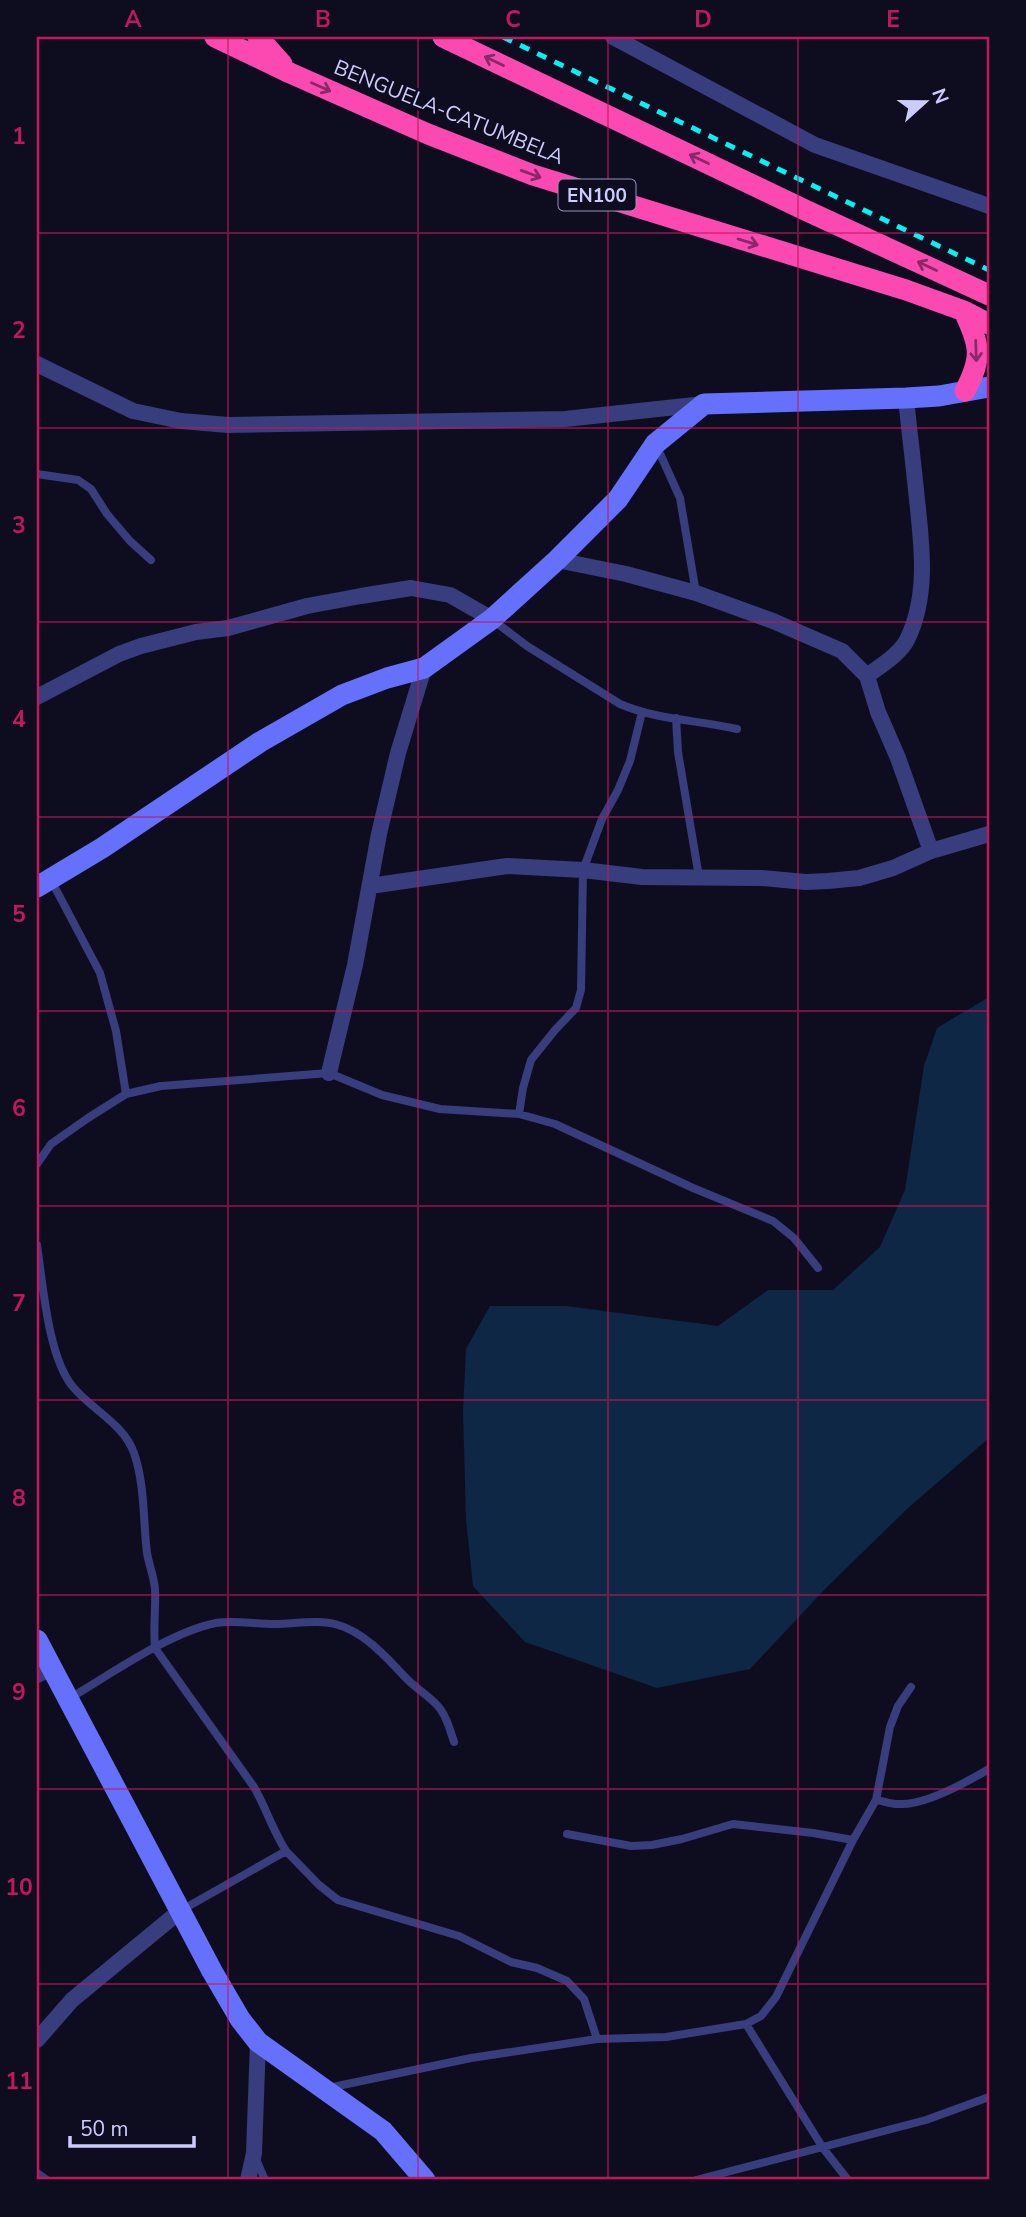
<svg xmlns="http://www.w3.org/2000/svg" width="1026" height="2217" font-family="'Nunito Sans',sans-serif">
<style>
.water{fill:#0d2744}
.lines{fill:none;stroke-linecap:round;stroke-linejoin:round}
.lane{stroke:#383d7e;stroke-width:8}
.street{stroke:#383d7e;stroke-width:16}
.secondary{stroke:#6571fd;stroke-width:21}
.highway{stroke:#fc49b2;stroke-width:21}
.rail{stroke:#04f3f2;stroke-width:5;stroke-dasharray:10 9;stroke-linecap:butt}
.oneway{stroke:#852b69}
.grid{fill:none;stroke:#c2185b;stroke-width:2;stroke-opacity:0.55}
.labels{text-anchor:middle;stroke-width:6;stroke-linejoin:round;paint-order:stroke}
.shield{fill:#0e0d20;stroke:#9493bb;stroke-width:2}
.shield-label{font-size:19px;font-weight:bold;fill:#cdccfe}
.street-label{font-size:21px;fill:#cdccfe;stroke:#0e0d20}
.neatline{fill:none;stroke:#c2185b;stroke-width:2.5}
.grid-label{font-size:23px;text-anchor:middle;font-weight:bold;fill:#c2185b}
</style>
<rect width="100%" height="100%" fill="#0e0d20"/>
<path class="water" d="M 989,997 L 989,1438 L 908,1508 L 825,1589 L 750,1669 L 657,1688 L 525,1642 L 473,1586 L 466,1519 L 463,1411 L 466,1349 L 490,1306 L 566,1306 L 718,1326 L 768,1290 L 833,1290 L 880,1247 L 905,1190 L 924,1066 L 937,1028 Z"/>
<g class="lines">
<path class="lane" d="M 657,447 L 680,498 L 696,593
M 37,474 L 78,480 L 91,489 L 107,514 L 130,541 L 151,560
M 494,621 L 527,646 L 620,704 C 657,720 698,720 737,729
M 676,718 L 678,752 L 699,877
M 51,880 L 100,973 L 116,1031 L 126,1094
M 519,1114 L 523,1088 L 531,1060 L 555,1030 L 576,1008 L 581,990 L 583,870 L 602,819 L 618,790 L 630,761 L 642,712
M 37,1164 L 51,1144 L 88,1118 L 126,1094 L 161,1086 L 329,1073 L 382,1095 L 440,1109 L 519,1114 L 555,1124 L 693,1188 L 773,1221 L 794,1238 L 818,1268
M 37,1245 C 43,1285 48,1357 73,1387 C 92,1410 124,1424 134,1453 C 145,1485 143,1520 147,1553 C 149,1565 154,1577 155,1589 C 156,1609 153,1627 155,1648 L 254,1787 C 266,1808 273,1831 286,1851
M 70,1698 C 111,1674 170,1632 216,1623 C 235,1620 255,1624 274,1624 C 295,1624 318,1619 338,1625 C 364,1632 387,1658 404,1676 C 414,1687 426,1694 436,1704 C 446,1714 450,1730 454,1742
M 876,1800 C 883,1801 891,1804 898,1804 C 924,1806 967,1782 989,1769
M 567,1834 L 631,1846 L 652,1845 L 682,1839 L 733,1824 L 813,1833 L 853,1840
M 180,1911 L 286,1851 L 319,1885 L 338,1900 L 459,1936 L 511,1962 L 537,1968 L 567,1981 L 584,1999 L 597,2039
M 746,2024 L 823,2148 L 848,2180
M 328,2088 L 471,2058 L 597,2039 L 666,2037 L 746,2024 L 761,2016 L 776,1997 L 853,1840 L 876,1800 L 890,1727 L 898,1706 L 911,1687
M 256,2159 L 265,2180
M 37,2173 L 47,2180
M 696,2180 L 926,2120 L 989,2097"/>
<path class="street" d="M 613,37 L 815,145 L 989,206
M 37,364 L 133,411 L 181,421 L 228,425 L 565,419 L 704,404
M 557,560 L 626,574 L 696,593 L 773,621 L 842,651 L 867,676 L 878,712 L 898,758 L 931,851
M 867,676 C 880,666 899,655 907,640 C 930,594 921,539 916,490 C 913,460 909,429 906,398
M 37,697 L 119,654 L 141,646 L 196,632 L 228,628 L 307,606 L 361,596 L 411,588 L 450,595 L 492,619
M 370,886 L 507,866 L 583,870 L 642,877 L 761,878 L 806,882 L 828,881 L 859,878 L 893,868 L 931,851 L 989,834
M 329,1073 L 355,965 L 379,834 L 398,753 L 424,668
M 37,1675 L 51,1668
M 37,2040 L 72,2000 L 180,1911
M 248,2180 L 254,2153 L 258,2042"/>
<path class="secondary" d="M 37,887 L 102,848 L 260,742 L 342,695 L 387,678 L 424,668 L 492,619 L 557,560 L 618,499 L 655,444 L 704,404 L 906,398 L 939,396 L 989,387
M 37,1640 L 212,1971 L 240,2019 L 258,2042 L 383,2131 L 425,2180"/>
<path class="highway" d="M 215,37 L 290,73 L 428,134 L 533,175 L 906,290 L 964,311 L 989,324
M 258,37 L 282,64
M 443,37 L 805,210 L 989,295
M 964,311 C 980,347 983,356 965,391"/>
<path class="rail" d="M 503,37 L 989,270"/>
</g>
<defs><path id="oneway-shaft" d="M-6 0H5M1.5-3L5.5 0L1.5 3" fill="none" stroke-width="1.6" stroke-linecap="round" stroke-linejoin="round" transform="scale(1.75)"/></defs>
<g class="oneway">
<use href="#oneway-shaft" transform="translate(494 61) rotate(-154)"/>
<use href="#oneway-shaft" transform="translate(321 87) rotate(24)"/>
<use href="#oneway-shaft" transform="translate(699 159) rotate(-154)"/>
<use href="#oneway-shaft" transform="translate(531 174) rotate(20)"/>
<use href="#oneway-shaft" transform="translate(748 242) rotate(17)"/>
<use href="#oneway-shaft" transform="translate(927 266) rotate(-155)"/>
<use href="#oneway-shaft" transform="translate(976 351) rotate(88)"/>
</g>
<path class="grid" d="M 228,37 L 228,2180M 418,37 L 418,2180M 608,37 L 608,2180M 798,37 L 798,2180M 37,233 L 989,233M 37,428 L 989,428M 37,622 L 989,622M 37,817 L 989,817M 37,1011 L 989,1011M 37,1206 L 989,1206M 37,1400 L 989,1400M 37,1595 L 989,1595M 37,1789 L 989,1789M 37,1984 L 989,1984"/>
<g class="labels">
<rect class="shield" x="558.5" y="179.5" width="77" height="31" rx="5"/>
<g class="shield-label">
<text x="597" y="202">EN100</text>
</g>
<g class="street-label">
<text transform="translate(449 112) rotate(22)" y="7">BENGUELA-CATUMBELA</text>
</g>
</g>
<rect width="1026" height="2217" fill="none" stroke="#0e0d20" stroke-width="77"/>
<g transform="translate(925 102) rotate(69)" stroke="#0e0d20" stroke-width="5" paint-order="stroke">
<path d="M0-5L12 26L0 18L-12 26Z" fill="#cdccfe"/>
<text y="-10" font-size="19" font-weight="bold" text-anchor="middle" fill="#cdccfe">N</text>
</g>
<path d="M70 2136v10h124v-10" fill="none" stroke="#cdccfe" stroke-width="3.5"/>
<text x="80" y="2136" font-size="21" fill="#cdccfe" stroke="#0e0d20" stroke-width="5" paint-order="stroke">50 m</text>
<rect x="38" y="38" width="950" height="2140" class="neatline"/>
<g class="grid-label">
<text x="133" y="27">A</text>
<text x="323" y="27">B</text>
<text x="513" y="27">C</text>
<text x="703" y="27">D</text>
<text x="893" y="27">E</text>
<text x="19" y="144">1</text>
<text x="19" y="338">2</text>
<text x="19" y="533">3</text>
<text x="19" y="727">4</text>
<text x="19" y="922">5</text>
<text x="19" y="1116">6</text>
<text x="19" y="1311">7</text>
<text x="19" y="1506">8</text>
<text x="19" y="1700">9</text>
<text x="19" y="1895">10</text>
<text x="19" y="2089">11</text>
</g>
</svg>
